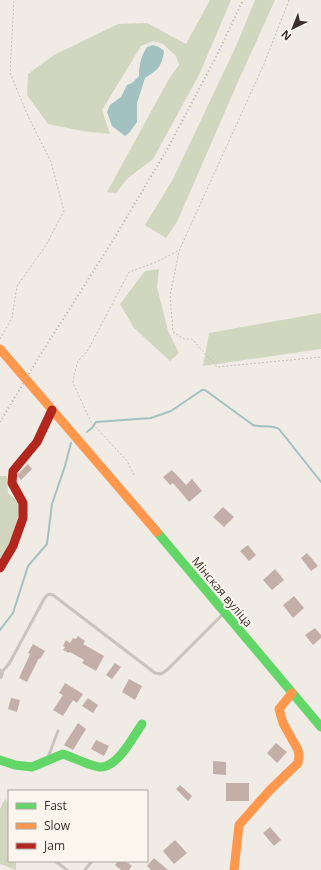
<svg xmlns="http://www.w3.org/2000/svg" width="321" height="870" font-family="'Open Sans',sans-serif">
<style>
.green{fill:#d1d6bf}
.water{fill:#a1c2c1}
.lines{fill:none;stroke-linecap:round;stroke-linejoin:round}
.stream{stroke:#a1c2c1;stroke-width:2}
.building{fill:#c3afa7}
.path{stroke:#c2bbb6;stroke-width:1;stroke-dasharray:2 2;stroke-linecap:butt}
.lane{stroke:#c9c3be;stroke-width:3}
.street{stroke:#c9c3be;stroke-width:6}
.fast{stroke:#63d668;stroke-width:9}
.slow{stroke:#ff974d;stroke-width:9}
.jam{stroke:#b3261e;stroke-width:9}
.rail{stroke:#b1aca8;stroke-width:2;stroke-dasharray:1 3;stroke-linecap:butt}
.labels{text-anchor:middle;stroke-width:4;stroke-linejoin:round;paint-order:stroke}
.street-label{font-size:12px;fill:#3b302b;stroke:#fbf5ee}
</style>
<rect width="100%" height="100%" fill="#f0ebe5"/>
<path class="green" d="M 210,0 L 231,0 L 199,75 L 153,159 L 128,178 L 116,193 L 107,192 L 170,77 L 179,65 L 176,56 L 163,44 L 153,41 L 141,46 L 102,110 L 110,134 L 82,131 L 48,124 L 27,95 L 28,74 L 54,55 L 118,24 L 147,23 L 186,44 Z
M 255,0 L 275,0 L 237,84 L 177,222 L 166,238 L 145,225 L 173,179 L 237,44 Z
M 159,269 L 157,287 L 168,331 L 179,353 L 170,361 L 134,328 L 120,304 L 145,271 Z
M 321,313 L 321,349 L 203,366 L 209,333 Z
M 0,476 L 7,476 L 8,493 L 21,505 L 9,549 L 0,558 Z
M 5,799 L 9,803 L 9,819 L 8,823 L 9,824 L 9,861 L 16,861 L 16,870 L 0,864 L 0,809 Z"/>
<path class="water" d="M 153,45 L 159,47 L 164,51 C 162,66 158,70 145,78 L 137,103 L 137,122 L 129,133 L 125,136 L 112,126 L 107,112 L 110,105 L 121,97 L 127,85 L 132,83 L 139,76 C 139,65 141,56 147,47 Z"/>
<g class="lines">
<path class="stream" d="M 87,432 L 92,428 L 96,422 L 151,418 L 171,411 L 202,390 L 205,390 L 253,425 C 262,428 271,424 279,429 L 321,482
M 0,630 L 13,613 L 28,566 L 47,544 L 52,504 L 65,466 L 71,443"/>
</g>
<path class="building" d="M 28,464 L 32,469 L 21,480 L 18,477 L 18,474 Z
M 172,470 L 186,485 L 192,479 L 202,491 L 189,502 L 173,483 L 170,485 L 163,477 Z
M 223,507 L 234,517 L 224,527 L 213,517 Z
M 248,545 L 256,555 L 249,561 L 240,551 Z
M 307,553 L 318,566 L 311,571 L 301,558 Z
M 275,569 L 284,580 L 272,590 L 263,580 Z
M 294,596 L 304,608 L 293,618 L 283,605 Z
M 315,628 L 321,635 L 321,638 L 313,645 L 305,635 Z
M 78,636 L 85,641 L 83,644 L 104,656 L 96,671 L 82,663 L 84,660 L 70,652 L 69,653 L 63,650 L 65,647 L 63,646 L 66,640 L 70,643 L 73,638 L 76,639 Z
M 33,644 L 45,651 L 40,659 L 39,658 L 27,682 L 19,678 L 30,654 L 28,653 Z
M 115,663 L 121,667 L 112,679 L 106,675 Z
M 129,679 L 142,686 L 135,700 L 122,692 Z
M 65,683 L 83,694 L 77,703 L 73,700 L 63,716 L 53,710 L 63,695 L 59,693 Z
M 11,698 L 20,700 L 17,712 L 8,709 Z
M 88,698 L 98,705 L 93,713 L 82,706 Z
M 78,723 L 86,729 L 73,750 L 64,745 Z
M 96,740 L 109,746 L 104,756 L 91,749 Z
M 276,743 L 287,752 L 277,763 L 267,753 Z
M 213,761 L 226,762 L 226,775 L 213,774 Z
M 226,783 L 249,783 L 249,801 L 226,801 Z
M 180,785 L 192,796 L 188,801 L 176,789 Z
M 270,827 L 281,840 L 274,846 L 263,833 Z
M 175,840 L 187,853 L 174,864 L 163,851 Z
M 154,858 L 168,870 L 151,870 L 147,866 Z
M 118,861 L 125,861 L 132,866 L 129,870 L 121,870 L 115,865 Z"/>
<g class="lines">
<path class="path" d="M 289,0 L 264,64 L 179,251 L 170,296 L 173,332 L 184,339 L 192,339 L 217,367 L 321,357
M 0,339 L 12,318 L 17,286 L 45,247 L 64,211 L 51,162 L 28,116 L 10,73 L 14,0
M 134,475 L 127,461 L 91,422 L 73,383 L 74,375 L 78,361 L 88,350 L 129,272 L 154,263 L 178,251"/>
<path class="lane" d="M 1,673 L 9,664 L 44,599 C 47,595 48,593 53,595 L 155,673 L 161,674 L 167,670 L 224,613
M 48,757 L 58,731
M 55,861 L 67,870
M 85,870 L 92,861"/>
<path class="street" d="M 0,672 L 1,673 L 0,676"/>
<path class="fast" d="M 157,532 L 321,727
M 0,760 L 15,765 L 32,767 L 63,754 C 72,757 90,766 99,767 C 117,769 133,737 142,724"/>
<path class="slow" d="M 0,349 L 157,532
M 234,870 L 239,825 L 270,790 L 298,763 L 299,756 L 298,750 L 283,723 L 279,709 L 292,693"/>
<path class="jam" d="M 0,568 L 13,546 L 23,518 L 23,503 L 12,483 L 13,471 L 37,442 L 52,410"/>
<path class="rail" d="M 0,422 L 39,357 L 115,237 L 169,146 L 217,55 L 243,0"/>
</g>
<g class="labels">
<g class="street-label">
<text transform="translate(222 592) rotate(50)" y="4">Мінская вуліца</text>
</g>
</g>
<rect x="8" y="790" width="140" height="72" fill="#fbf5ee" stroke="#aea6a0"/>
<rect x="16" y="803" width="20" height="6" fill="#63d668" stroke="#aea6a0"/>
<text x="44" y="810" font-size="12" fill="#3b302b">Fast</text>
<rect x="16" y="823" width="20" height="6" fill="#ff974d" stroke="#aea6a0"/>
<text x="44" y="830" font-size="12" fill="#3b302b">Slow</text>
<rect x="16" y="843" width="20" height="6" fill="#b3261e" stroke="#aea6a0"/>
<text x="44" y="850" font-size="12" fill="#3b302b">Jam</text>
<g transform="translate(293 28) rotate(223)" stroke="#fbf5ee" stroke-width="3" paint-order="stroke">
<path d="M0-3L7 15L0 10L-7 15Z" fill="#3b302b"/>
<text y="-6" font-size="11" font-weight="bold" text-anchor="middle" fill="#3b302b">N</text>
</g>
</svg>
